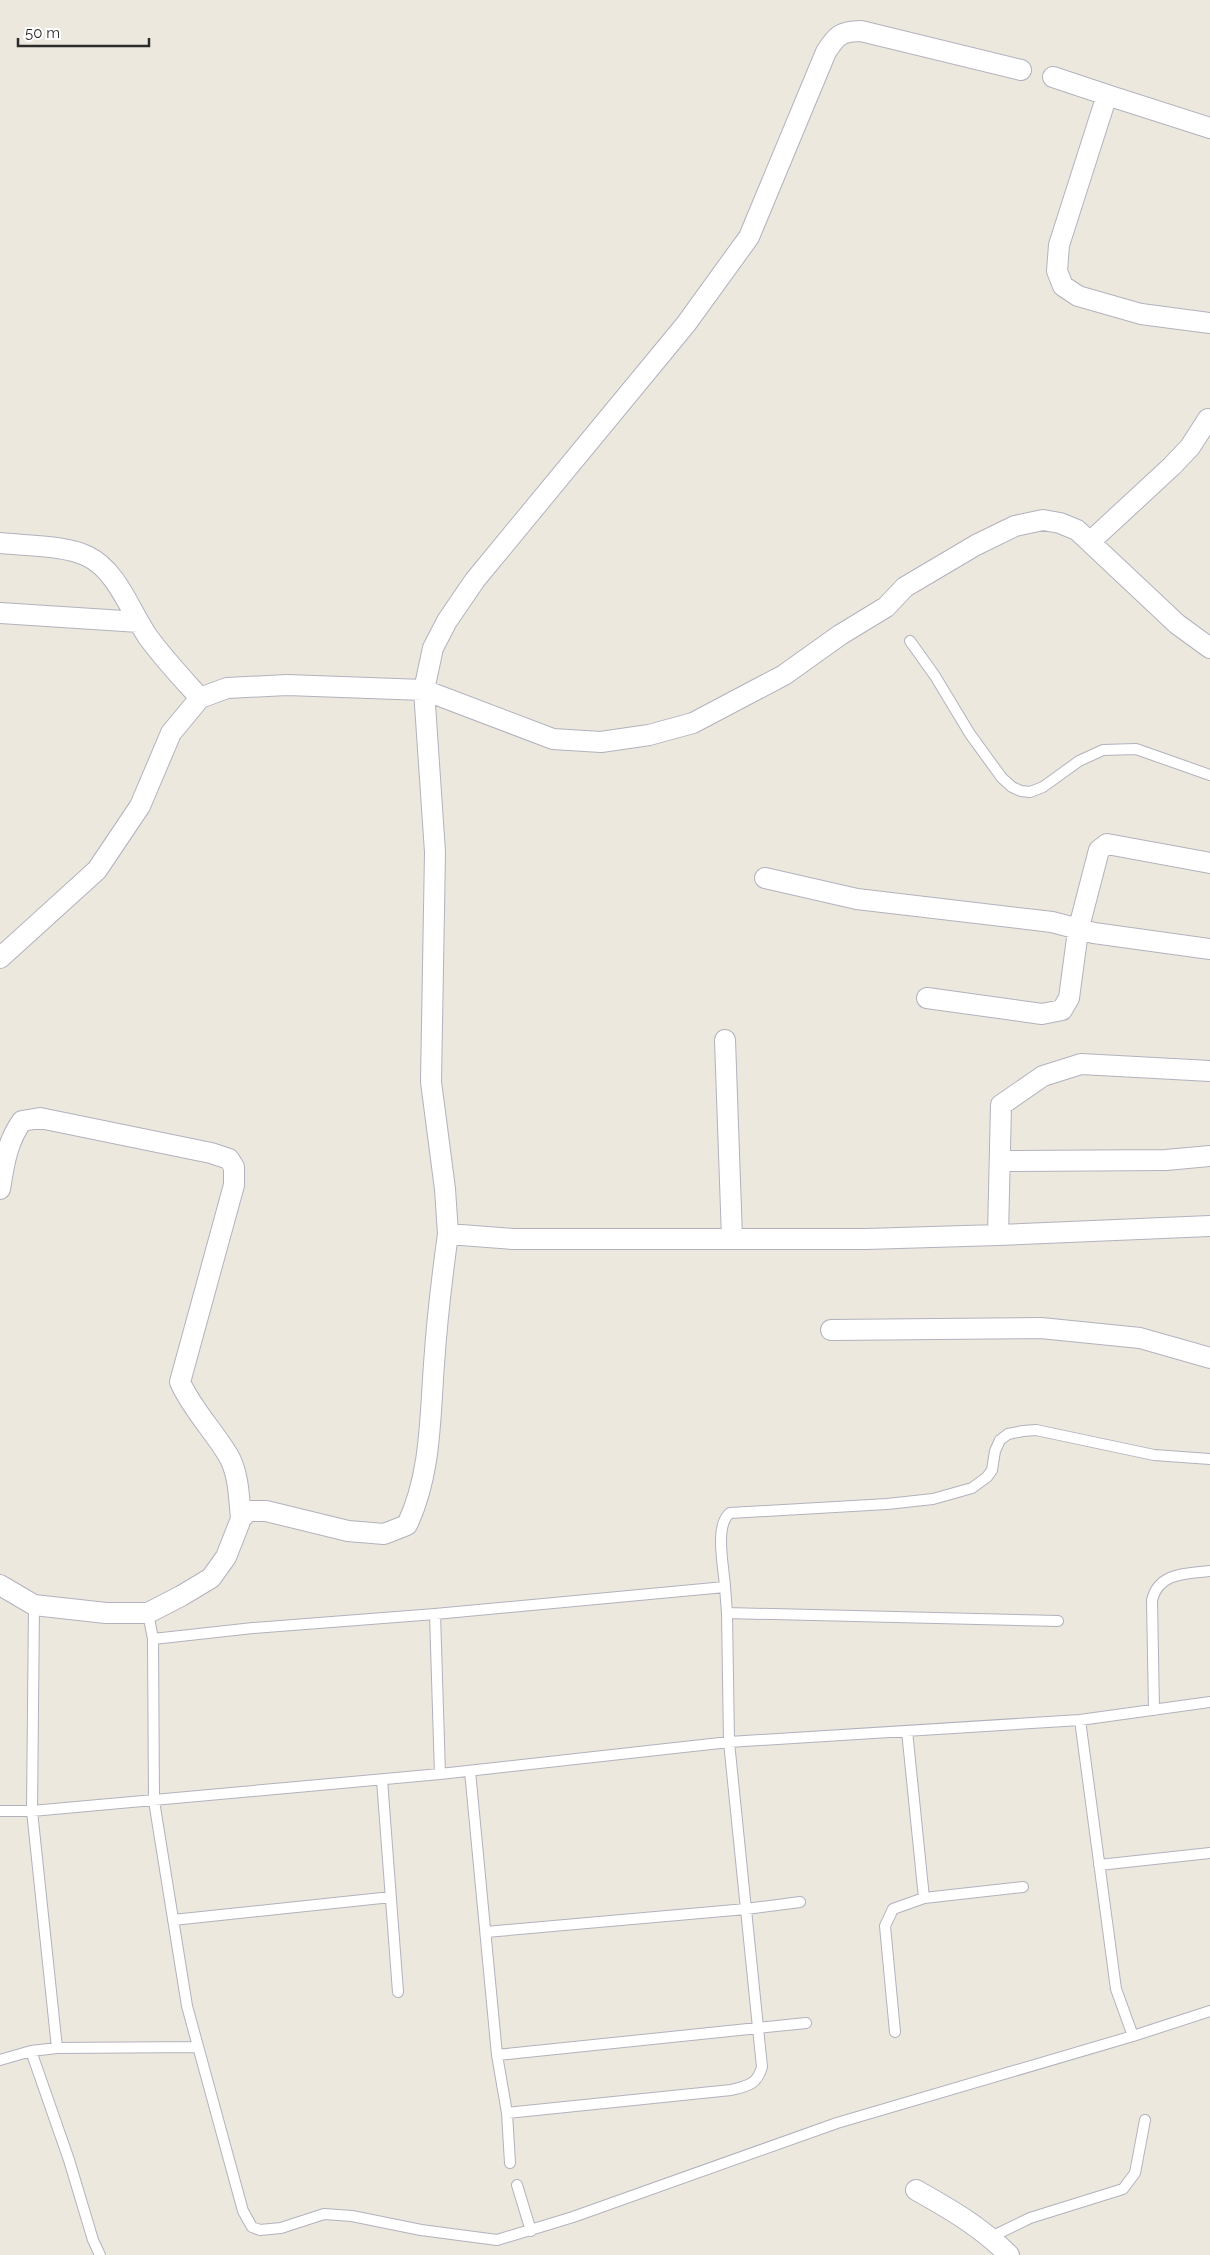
<svg xmlns="http://www.w3.org/2000/svg" width="1210" height="2255" font-family="Raleway,sans-serif">
<style>
.lines{fill:none;stroke-linecap:round;stroke-linejoin:round}
.service-casing{stroke:#b2b2be;stroke-width:12}
.minor-casing{stroke:#b2b2be;stroke-width:22}
.service{stroke:#fff;stroke-width:10}
.minor{stroke:#fff;stroke-width:20}
</style>
<rect width="100%" height="100%" fill="#ece8de"/>
<g class="lines">
<g class="service-casing">
<path id="service" d="M 910,641 L 935,676 L 970,734 L 1002,778 L 1012,787 L 1021,791 L 1030,792 L 1043,787 L 1079,761 L 1103,750 L 1136,749 L 1210,775
M 725,1587 C 724,1568 714,1525 730,1513 L 887,1504 L 933,1499 L 972,1488 L 987,1477 L 992,1470 L 995,1451 L 1000,1440 L 1008,1434 L 1023,1431 L 1036,1430 L 1154,1455 L 1210,1459
M 34,1605 L 32,1811 L 57,2048
M 148,1613 L 153,1639 L 154,1801 L 187,2006 L 243,2211 L 252,2227 L 260,2230 L 281,2228 L 324,2214 L 352,2216 L 421,2230 L 497,2240 L 573,2217 L 837,2123 L 1133,2036 L 1210,2011
M 727,1613 L 1058,1621
M 435,1614 L 440,1774
M 153,1639 L 253,1628 L 435,1614 L 725,1587 L 727,1613 L 729,1742 L 762,2067 C 757,2085 747,2086 731,2090 L 507,2113
M 1154,1710 L 1152,1600 C 1159,1572 1186,1574 1210,1571
M 1080,1720 L 1116,1989 L 1133,2036
M 907,1731 L 924,1898
M 470,1771 L 497,2055 L 507,2113 L 510,2163
M 382,1780 L 398,1992
M 0,1811 L 32,1811 L 440,1774 L 729,1742 L 1080,1720 L 1210,1702
M 1099,1865 L 1210,1853
M 173,1920 L 391,1897
M 486,1932 L 746,1909 L 800,1902
M 895,2032 L 885,1926 L 893,1909 L 924,1898 L 1023,1887
M 31,2051 L 69,2160 L 93,2240 L 100,2255
M 497,2055 L 806,2023
M 0,2060 L 31,2051 L 57,2048 L 198,2047
M 517,2185 L 531,2231
M 991,2237 L 1030,2218 L 1123,2189 L 1135,2173 L 1145,2120"/>
</g>
<g class="minor-casing">
<path id="minor" d="M 1021,70 L 861,31 C 841,31 836,36 826,52 L 749,237 L 686,324 L 475,580 L 447,621 L 433,648 L 424,690 L 435,852 L 431,1082 L 445,1189 L 448,1234 L 513,1239 L 866,1239 L 998,1235 L 1210,1226
M 1053,77 L 1107,95
M 1210,128 L 1107,95 L 1059,245 L 1057,271 L 1063,286 L 1078,296 L 1141,314 L 1210,323
M 1091,541 L 1172,466 L 1190,447 L 1208,419
M 0,543 C 26,546 63,545 87,556 C 117,570 130,611 148,637 C 164,659 182,678 200,698
M 0,613 L 139,622
M 765,878 L 857,899 L 1052,922 L 1094,933 L 1210,949
M 0,958 L 97,870 L 140,806 L 171,733 L 200,698 L 227,688 L 287,685 L 424,690 L 553,739 L 601,742 L 649,735 L 693,723 L 784,675 L 840,635 L 886,607 L 905,587 L 976,545 L 1015,526 L 1043,520 L 1060,523 L 1077,530 L 1177,624 L 1210,648
M 927,998 L 1042,1014 L 1062,1010 L 1069,998 L 1078,931 L 1099,850 L 1107,844 L 1210,863
M 725,1040 L 732,1238
M 1000,1161 L 1166,1160 L 1210,1156
M 0,1189 C 4,1164 7,1142 22,1121 L 40,1118 L 211,1153 L 229,1159 L 234,1167 L 234,1185 L 180,1382 C 192,1409 213,1430 228,1455 C 239,1473 239,1499 241,1519
M 998,1235 L 1001,1105 L 1043,1076 L 1081,1064 L 1210,1071
M 831,1330 L 1041,1328 L 1140,1338 L 1210,1358
M 0,1585 L 34,1605 L 106,1613 L 148,1613 L 181,1596 L 211,1578 L 226,1557 L 241,1519 L 248,1511 L 266,1511 L 348,1531 L 384,1534 L 407,1525 C 431,1475 430,1418 434,1364 C 437,1320 442,1277 448,1234
M 916,2190 C 950,2209 981,2227 1009,2255"/>
</g>
<use href="#service" class="service"/>
<use href="#minor" class="minor"/>
</g>
<path d="M18 38v8h131v-8" fill="none" stroke="#2b2b2b" stroke-width="2.5"/>
<text x="25" y="38" font-size="15" fill="#2b2b2b" stroke="#ffffff" stroke-width="4" paint-order="stroke">50 m</text>
</svg>
